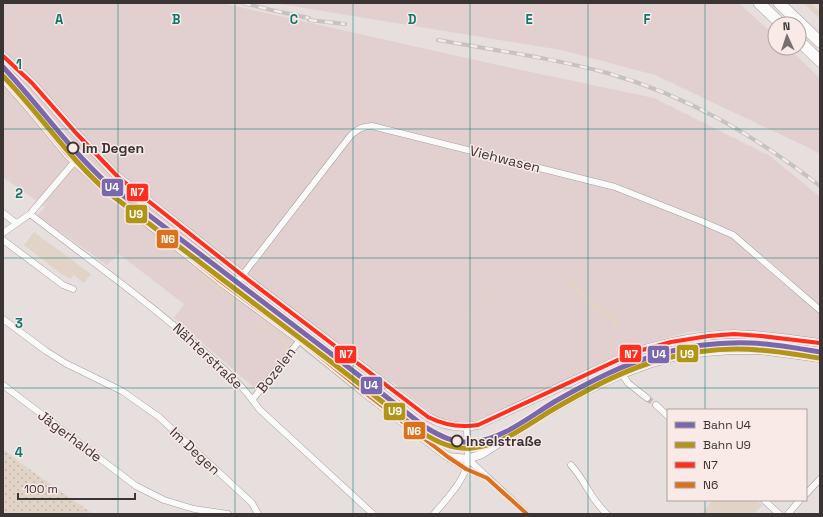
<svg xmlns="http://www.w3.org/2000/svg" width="823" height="517" font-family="'Space Grotesk',sans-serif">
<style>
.built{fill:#e2d0d0}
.green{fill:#e1d4c7}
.garden{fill:url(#garden-dots)}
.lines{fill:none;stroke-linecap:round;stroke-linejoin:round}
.minor-tunnel{stroke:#c5bcbc;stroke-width:6;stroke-dasharray:6 3;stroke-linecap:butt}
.minor-casing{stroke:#a59e9e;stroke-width:7}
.tertiary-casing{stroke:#a59e9e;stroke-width:9}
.trunk-casing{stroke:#a59e9e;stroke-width:12}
.minor{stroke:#fbfafa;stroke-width:6}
.tertiary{stroke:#fbfafa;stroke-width:8}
.trunk{stroke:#fbfafa;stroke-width:11}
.rail-casing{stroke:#c5c2c2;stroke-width:4}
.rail{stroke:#f9e9e7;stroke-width:2.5;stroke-dasharray:8;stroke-linecap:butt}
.bus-1-casing{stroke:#f9e9e7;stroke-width:7}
.bus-2-casing{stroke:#f9e9e7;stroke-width:7}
.bus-1{stroke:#ff2e1d;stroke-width:4}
.bus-2{stroke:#db711d;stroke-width:4}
.rail-1-casing{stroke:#f9e9e7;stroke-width:8}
.rail-2-casing{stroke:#f9e9e7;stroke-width:8}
.rail-1{stroke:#7a68ae;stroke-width:5}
.rail-2{stroke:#b19517;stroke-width:5}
.grid{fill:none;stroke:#0f766e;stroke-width:1;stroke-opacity:0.55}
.stop-dot{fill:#f9e9e7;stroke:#3b3434;stroke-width:2}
.labels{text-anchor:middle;stroke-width:3;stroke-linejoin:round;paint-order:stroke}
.stop-label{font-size:14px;font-weight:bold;fill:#3b3434;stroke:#f9e9e7;text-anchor:start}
.street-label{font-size:14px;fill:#3b3434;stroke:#f9e9e7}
.grid-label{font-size:13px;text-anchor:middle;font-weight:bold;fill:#0f766e;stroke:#f9e9e7;stroke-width:3;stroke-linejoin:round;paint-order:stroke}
.line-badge{stroke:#f9e9e7;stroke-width:1.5}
.badge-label{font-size:11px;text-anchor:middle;font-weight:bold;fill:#fff}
</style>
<defs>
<pattern id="garden-dots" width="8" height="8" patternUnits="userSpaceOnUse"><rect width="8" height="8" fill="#e1d4c7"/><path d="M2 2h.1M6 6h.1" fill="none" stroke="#c2b7ac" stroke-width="1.8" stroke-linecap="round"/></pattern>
</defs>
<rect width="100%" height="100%" fill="#e7dede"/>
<path class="built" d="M 3,3 L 222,3 L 493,64 L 654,98 L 770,156 L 820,197 L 820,339 L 736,329 L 688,332 L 637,346 L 485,417 L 477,420 L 467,422 L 451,421 L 436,417 L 392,382 L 374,406 L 296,344 L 258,391 L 174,318 L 184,304 L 119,254 L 107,265 L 37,215 L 45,207 L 3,177 Z
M 274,3 L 739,3 L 775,36 L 775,48 L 788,48 L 820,78 L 820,154 L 807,147 L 655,75 L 561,50 Z"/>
<path class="green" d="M 803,3 L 811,3 L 820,11 L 820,19 Z
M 34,232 L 91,274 L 84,283 L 74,275 L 70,279 L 60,273 L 24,245 Z
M 205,275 L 239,301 L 237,304 L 203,278 Z
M 572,282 L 617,321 L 619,327 L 611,329 L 615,324 L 596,308 L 591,313 L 590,312 L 594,307 L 569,285 Z
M 494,287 L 495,288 L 474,316 L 478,320 L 471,329 L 470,328 L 476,320 L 472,316 L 465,324 L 460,321 L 461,319 L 465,322 L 470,315 L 467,312 L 468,311 L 473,315 Z
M 262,322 L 291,345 L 285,351 L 282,349 L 286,344 L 264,327 L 259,328 L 256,326 Z
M 713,500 L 756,500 L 762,505 L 754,514 L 701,514 Z"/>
<path class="garden" d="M 3,449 L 22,464 L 93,514 L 3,514 Z"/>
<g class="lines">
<path class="minor-tunnel" d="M 647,398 L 656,405"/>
<g class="minor-casing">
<path id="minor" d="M 3,213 L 16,223
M 30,214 C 87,258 146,300 200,348 C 222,367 243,385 259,409 L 373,514
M 3,233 L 30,214 L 75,161
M 3,240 L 63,285 L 73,289
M 231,290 L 351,135 C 358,129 363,126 372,126 L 615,187 L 701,221 L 733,235 L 820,310
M 3,319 L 46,351 L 65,363 L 122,391 L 159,417 L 252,503 L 258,514
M 622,374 L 628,383 L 647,398
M 3,385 L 136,486 L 164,500 L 194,509 L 228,514
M 253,399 L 300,340
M 656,405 L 668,416
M 449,458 L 466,469 L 483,476
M 468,459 L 527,514
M 571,465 C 585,480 591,500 607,514
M 806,494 L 820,479
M 764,500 L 779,514
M 434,514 C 447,498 466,480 468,459 C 468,448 467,438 467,427
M 788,514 L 800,500"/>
</g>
<g class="tertiary-casing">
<path id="tertiary" d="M 3,56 L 32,83 L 76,133 L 118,177 L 242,275 L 428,417 C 444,426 460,429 478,425 L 635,352 C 667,342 700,335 734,334 C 740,334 747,335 753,335 C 775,337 798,340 820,343
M 3,78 L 26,104 L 68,155 L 104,188 L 220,281 L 300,340 L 364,392 L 448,457 L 468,459 L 482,454 L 537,418 L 579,394 L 622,374 L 649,364 L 677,356 L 705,352 L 732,350 L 761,350 L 820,358"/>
</g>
<g class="trunk-casing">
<path id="trunk" d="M 759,3 L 781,24
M 779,3 L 820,42
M 799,41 L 820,61"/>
</g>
<use href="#minor" class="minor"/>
<use href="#tertiary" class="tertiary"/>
<use href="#trunk" class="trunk"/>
<g class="rail-casing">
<path id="rail" d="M 243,3 L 271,10 L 309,18
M 309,20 L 345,24
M 438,40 C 494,50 552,58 607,73 C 688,96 754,135 820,186"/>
</g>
<use href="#rail" class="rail"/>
<g class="bus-1-casing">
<path id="bus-1" d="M 3,56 L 32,83 L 76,133 L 118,177 L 242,275 L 428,417 C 444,425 460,428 478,425 L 635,352 L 671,342 L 709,336 L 734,334 L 761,336 L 820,343"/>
</g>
<g class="bus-2-casing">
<path id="bus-2" d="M 3,78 L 26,104 L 68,155 L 112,194 L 220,281 L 300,340 L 364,392 L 448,457 L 466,469 L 487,478 L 527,514"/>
</g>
<use href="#bus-1" class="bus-1"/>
<use href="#bus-2" class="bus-2"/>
<g class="rail-1-casing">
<path id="rail-1" d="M 3,67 C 39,105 69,149 108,184 L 334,356 L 425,427 C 440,436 455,444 473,442 C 503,439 529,417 554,402 C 589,382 625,363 664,353 C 692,345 722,342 751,343 C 774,344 797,348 820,352"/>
</g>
<g class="rail-2-casing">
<path id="rail-2" d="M 3,76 C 40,114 69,159 110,194 L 330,361 L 421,432 C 437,442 453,450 472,448 C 503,446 532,421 559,406 C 592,387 626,369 663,359 C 694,351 727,347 759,350 C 779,351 799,355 819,358"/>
</g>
<use href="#rail-1" class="rail-1"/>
<use href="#rail-2" class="rail-2"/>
</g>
<path class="grid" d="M 118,3 L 118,514M 235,3 L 235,514M 353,3 L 353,514M 470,3 L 470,514M 588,3 L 588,514M 705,3 L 705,410M 3,129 L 820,129M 3,258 L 820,258M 3,388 L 820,388M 705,500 L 705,514"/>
<g class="stop-dot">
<circle cx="73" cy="148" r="5.5"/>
<circle cx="457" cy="441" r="5.5"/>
</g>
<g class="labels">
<g class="stop-label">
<text x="82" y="153">Im Degen</text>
<text x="466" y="446">Inselstraße</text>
</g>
<g class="street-label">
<text transform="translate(505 159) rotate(14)" y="5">Viehwasen</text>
<text transform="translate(208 356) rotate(43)" y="5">Nähterstraße</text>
<text transform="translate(276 370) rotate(-52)" y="5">Bozelen</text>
<text transform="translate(70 436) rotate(37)" y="5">Jägerhalde</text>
<text transform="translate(195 451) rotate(43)" y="5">Im Degen</text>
</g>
</g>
<g class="grid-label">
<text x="59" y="24">A</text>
<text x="176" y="24">B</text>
<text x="294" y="24">C</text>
<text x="412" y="24">D</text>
<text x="529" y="24">E</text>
<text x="647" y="24">F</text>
<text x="19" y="69">1</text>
<text x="19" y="198">2</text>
<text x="19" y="328">3</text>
<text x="19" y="457">4</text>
</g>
<g class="line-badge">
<rect x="101" y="178" width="23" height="19" rx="4" fill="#7a68ae"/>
<rect x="126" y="183" width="23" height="19" rx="4" fill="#ff2e1d"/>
<rect x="125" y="204" width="23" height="20" rx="4" fill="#b19517"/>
<rect x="156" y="229" width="23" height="20" rx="4" fill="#db711d"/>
<rect x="676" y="344" width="23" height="19" rx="4" fill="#b19517"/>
<rect x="619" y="344" width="23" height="19" rx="4" fill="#ff2e1d"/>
<rect x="334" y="345" width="23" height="19" rx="4" fill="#ff2e1d"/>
<rect x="647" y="345" width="23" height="19" rx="4" fill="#7a68ae"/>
<rect x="360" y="376" width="23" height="19" rx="4" fill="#7a68ae"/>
<rect x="383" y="402" width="23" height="19" rx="4" fill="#b19517"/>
<rect x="403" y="421" width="23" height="19" rx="4" fill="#db711d"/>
</g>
<g class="badge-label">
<text x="112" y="191">U4</text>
<text x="137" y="196">N7</text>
<text x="136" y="218">U9</text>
<text x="168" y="243">N6</text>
<text x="687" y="358">U9</text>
<text x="631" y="358">N7</text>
<text x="346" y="358">N7</text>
<text x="659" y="358">U4</text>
<text x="371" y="389">U4</text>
<text x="395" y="415">U9</text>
<text x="414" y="435">N6</text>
</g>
<rect width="823" height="517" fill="none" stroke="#3b3434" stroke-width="8"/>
<rect x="667" y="409" width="140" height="92" fill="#f9e9e7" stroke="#ada19f"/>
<rect x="675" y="422" width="20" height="6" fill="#7a68ae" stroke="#ada19f"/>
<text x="703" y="429" font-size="12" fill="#3b3434">Bahn U4</text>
<rect x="675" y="442" width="20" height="6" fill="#b19517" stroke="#ada19f"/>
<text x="703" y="449" font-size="12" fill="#3b3434">Bahn U9</text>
<rect x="675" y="462" width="20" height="6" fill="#ff2e1d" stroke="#ada19f"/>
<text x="703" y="469" font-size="12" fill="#3b3434">N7</text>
<rect x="675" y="482" width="20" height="6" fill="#db711d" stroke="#ada19f"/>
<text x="703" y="489" font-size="12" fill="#3b3434">N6</text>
<g transform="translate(787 36) rotate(357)"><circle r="19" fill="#f9e9e7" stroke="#ada19f"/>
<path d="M0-3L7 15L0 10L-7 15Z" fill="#777070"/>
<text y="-6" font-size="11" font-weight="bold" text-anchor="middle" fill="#3b3434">N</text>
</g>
<path d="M18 493v6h117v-6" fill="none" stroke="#3b3434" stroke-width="2"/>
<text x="24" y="493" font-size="12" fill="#3b3434" stroke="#f9e9e7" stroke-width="3" paint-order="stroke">100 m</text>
</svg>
